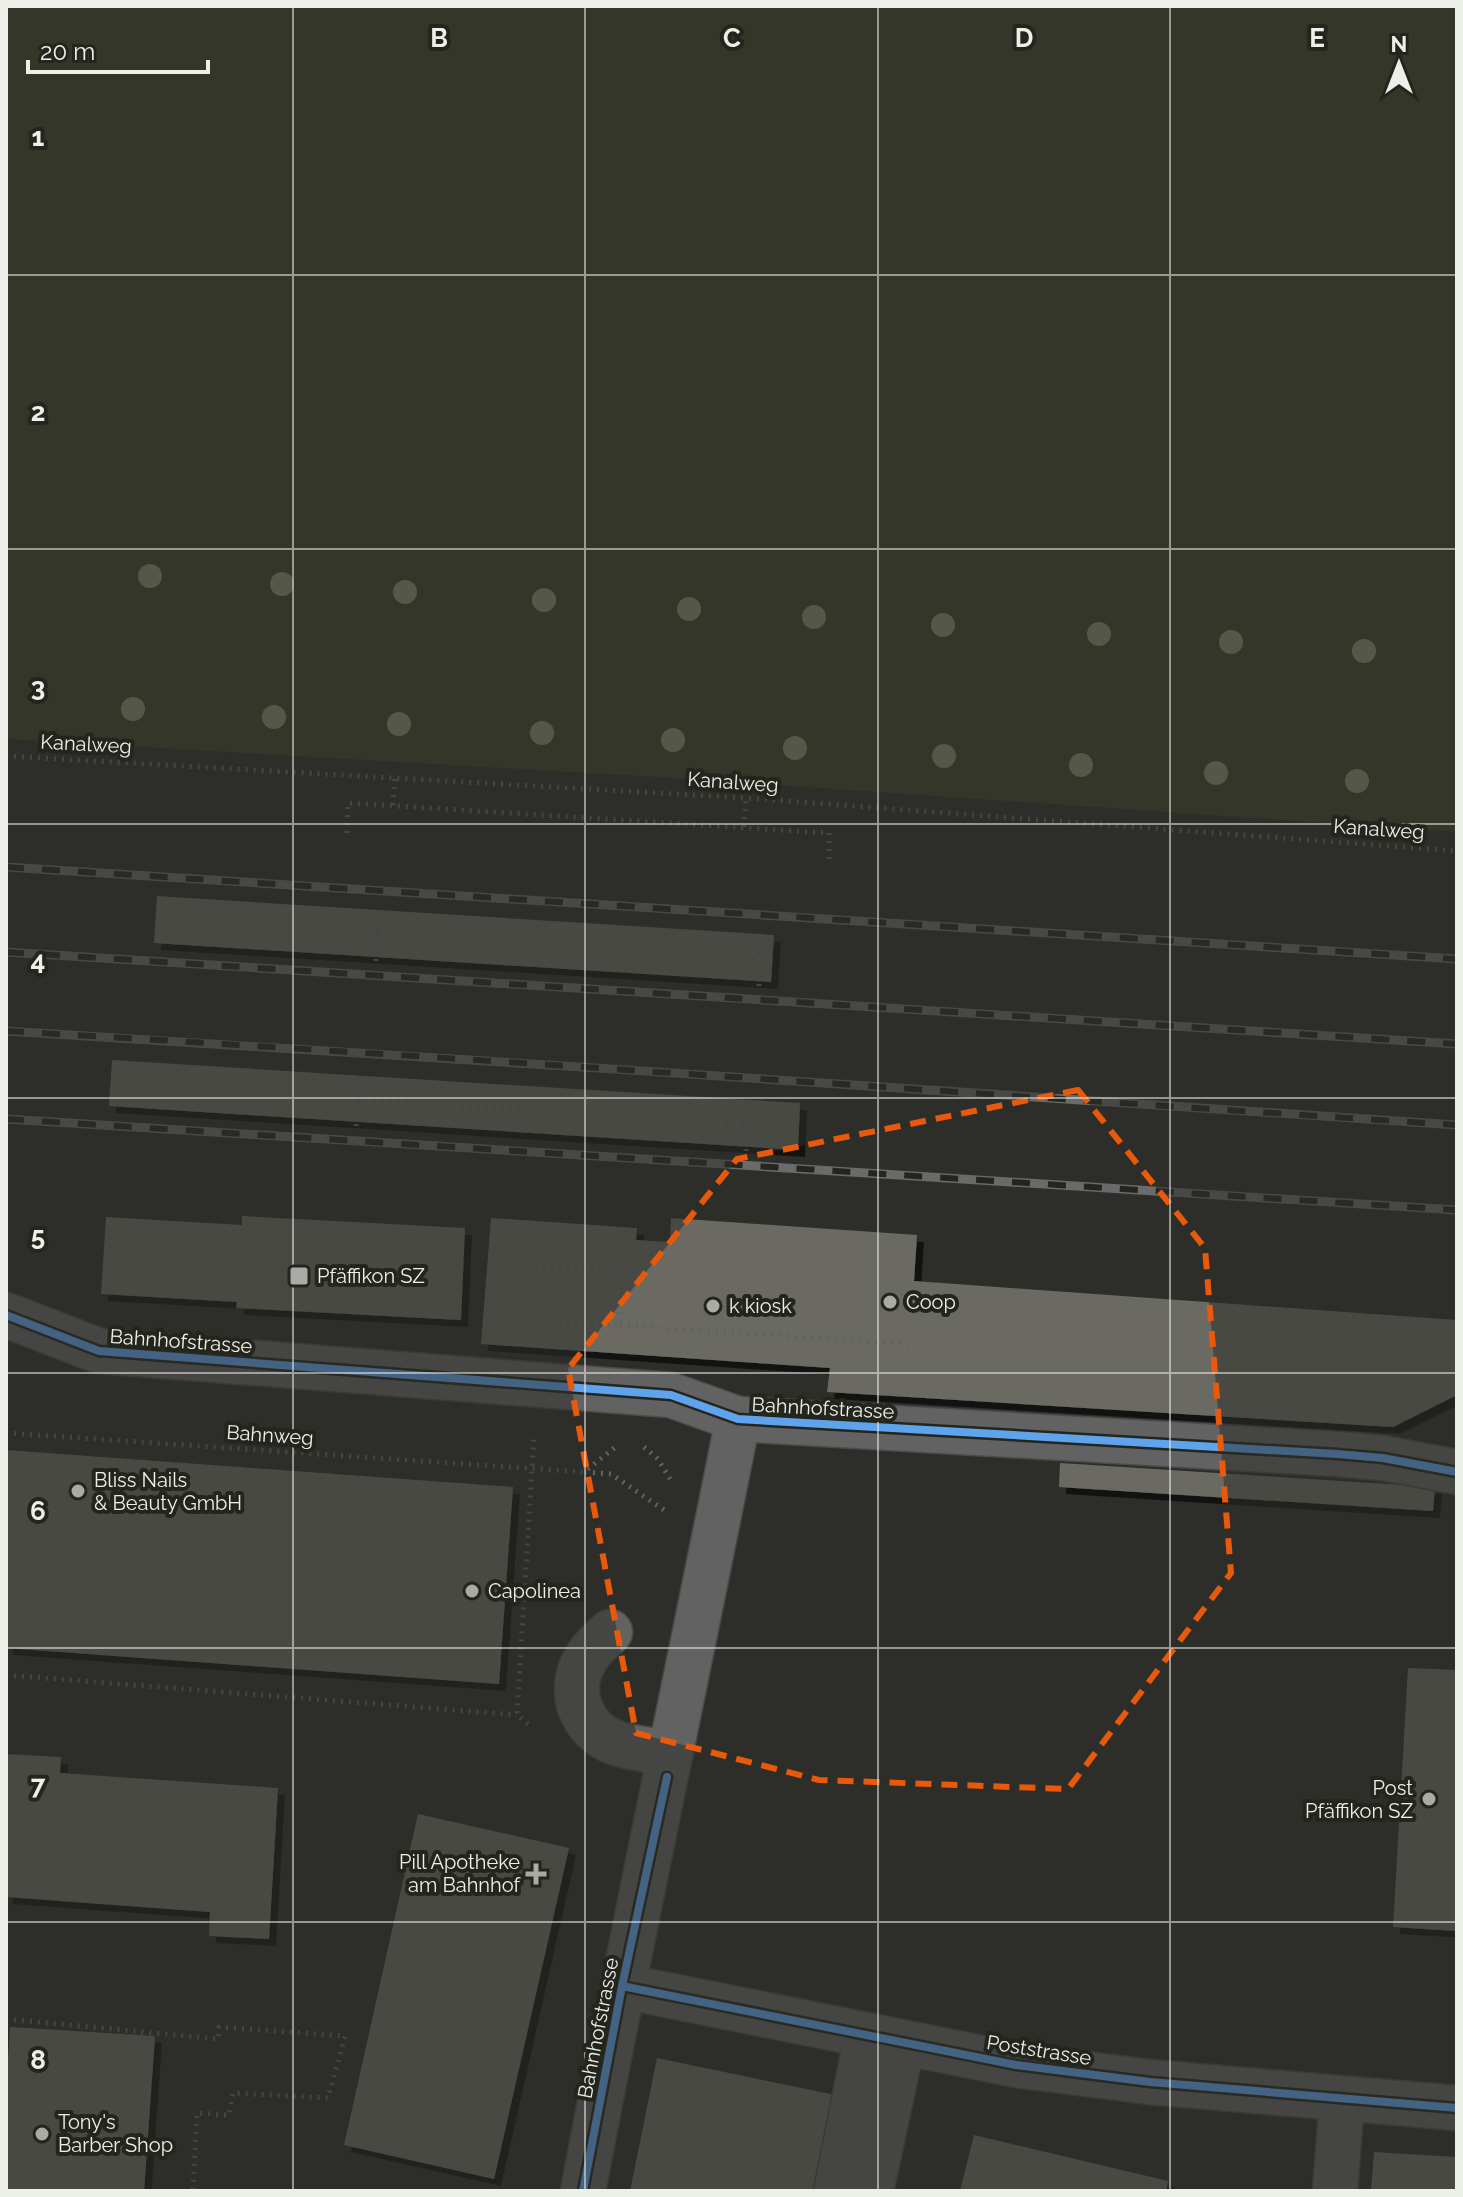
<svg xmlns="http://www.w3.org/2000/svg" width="1463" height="2197" font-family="Raleway,sans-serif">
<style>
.green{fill:#3d4128}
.building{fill:#6a6b63;filter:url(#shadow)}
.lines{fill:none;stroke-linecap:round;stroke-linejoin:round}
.minor-casing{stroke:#4b4c49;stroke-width:47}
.path{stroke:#626362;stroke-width:5;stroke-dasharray:2 6;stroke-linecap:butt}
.minor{stroke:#626263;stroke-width:44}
.rail-casing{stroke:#696a69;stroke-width:9}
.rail{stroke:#24261d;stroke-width:6;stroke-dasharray:18;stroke-linecap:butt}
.cycleway-casing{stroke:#24261d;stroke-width:13}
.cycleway{stroke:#60a3ed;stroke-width:8}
.tree{fill:#858c6a}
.marked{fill:none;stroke:#e8590c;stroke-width:6;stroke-dasharray:16 10;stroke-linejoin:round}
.grid{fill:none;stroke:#edefe9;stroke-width:2;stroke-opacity:0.55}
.poi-dot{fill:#aaaba6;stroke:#24261d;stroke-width:3}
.labels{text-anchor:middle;stroke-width:8;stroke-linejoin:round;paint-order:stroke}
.street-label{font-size:20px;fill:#edefe9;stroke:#24261d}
.poi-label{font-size:20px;fill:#edefe9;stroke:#24261d;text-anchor:start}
.grid-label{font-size:26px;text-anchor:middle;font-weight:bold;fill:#edefe9;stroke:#24261d;stroke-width:8;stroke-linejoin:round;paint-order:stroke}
</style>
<defs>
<filter id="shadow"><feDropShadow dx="7" dy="7" stdDeviation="0" flood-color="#0009"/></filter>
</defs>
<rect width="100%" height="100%" fill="#2d2e29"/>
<path class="green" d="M 6,6 L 1457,6 L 1457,832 L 691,779 L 6,739 Z"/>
<path class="building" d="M 157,896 L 774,935 L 771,982 L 154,943 Z
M 112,1060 L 800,1103 L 798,1150 L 109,1106 Z
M 242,1216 L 465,1228 L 461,1320 L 236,1308 L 237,1302 L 101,1294 L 106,1217 L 242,1225 Z
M 491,1218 L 637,1228 L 636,1240 L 670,1242 L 671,1218 L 917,1235 L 914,1281 L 1457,1320 L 1457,1395 L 1393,1427 L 827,1392 L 830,1368 L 481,1344 Z
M 6,1450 L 513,1487 L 499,1684 L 6,1648 Z
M 1060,1463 L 1435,1487 L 1433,1511 L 1059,1487 Z
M 1408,1668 L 1457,1670 L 1457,1931 L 1393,1927 Z
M 6,1754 L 61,1757 L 60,1773 L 278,1788 L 269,1939 L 209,1936 L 210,1912 L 6,1897 Z
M 418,1814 L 569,1848 L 494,2179 L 344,2145 Z
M 10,2027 L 155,2036 L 144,2191 L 6,2191 L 6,2094 Z
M 657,2058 L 835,2095 L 816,2191 L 630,2191 Z
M 974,2135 L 1168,2181 L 1166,2191 L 960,2191 Z
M 1374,2152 L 1457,2157 L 1457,2191 L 1371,2191 Z"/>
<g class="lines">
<g class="minor-casing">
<path id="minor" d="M 6,1315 L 99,1351 L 671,1395 L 738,1419 L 1337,1454 L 1383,1458 L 1457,1472
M 610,1632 C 601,1640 591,1649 585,1660 C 566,1692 582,1731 616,1743 C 633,1749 653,1750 671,1753
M 622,1986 L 1016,2065 L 1150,2082 L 1457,2108
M 583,2191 C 632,1933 687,1677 738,1419
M 836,2191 L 867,2035
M 871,2191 L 903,2042
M 1335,2191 L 1342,2099"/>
</g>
<path class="path" d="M 6,756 L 746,798 L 1457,851
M 393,805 L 395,776
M 744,827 L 746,798
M 347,833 L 348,803 L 829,833 L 829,863
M 378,933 L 761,958
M 376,961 L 379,906
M 759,986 L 761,930
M 358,1099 L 748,1124
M 356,1126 L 359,1072
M 746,1151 L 748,1096
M 500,1242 L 624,1249 L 623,1271 L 508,1265 L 503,1330
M 503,1319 L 620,1325 L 623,1271
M 620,1325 L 909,1344
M 6,1433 L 584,1472 L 618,1445
M 644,1447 L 658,1459 L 670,1479
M 585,1472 L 611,1474 L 664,1510
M 6,1675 L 517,1715
M 528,1724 L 517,1715 L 534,1436
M 6,2019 L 218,2039 L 219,2027 L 345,2036 L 328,2098 L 233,2093 L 229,2115 L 197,2113 L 193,2191"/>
<use href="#minor" class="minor"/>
<g class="rail-casing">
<path id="rail" d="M 6,867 L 1457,959
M 6,952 L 1457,1044
M 6,1031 C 490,1059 973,1094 1457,1125
M 6,1119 L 1457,1210"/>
</g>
<use href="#rail" class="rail"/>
<g class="cycleway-casing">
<path id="cycleway" d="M 6,1315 L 99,1351 L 671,1395 L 738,1419 L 1337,1454 L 1383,1458 L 1457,1472
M 622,1986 L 1016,2065 L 1150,2082 L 1457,2108
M 583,2191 L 622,1986 L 667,1777"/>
</g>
<use href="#cycleway" class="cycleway"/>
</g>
<g class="tree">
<circle cx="150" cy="576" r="12"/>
<circle cx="282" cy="584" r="12"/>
<circle cx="405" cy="592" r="12"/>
<circle cx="544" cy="600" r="12"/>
<circle cx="689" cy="609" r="12"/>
<circle cx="814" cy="617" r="12"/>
<circle cx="943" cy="625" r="12"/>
<circle cx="1099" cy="634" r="12"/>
<circle cx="1231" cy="642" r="12"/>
<circle cx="1364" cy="651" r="12"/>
<circle cx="133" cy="709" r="12"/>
<circle cx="274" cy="717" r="12"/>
<circle cx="399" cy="724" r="12"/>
<circle cx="542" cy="733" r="12"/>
<circle cx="673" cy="740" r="12"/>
<circle cx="795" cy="748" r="12"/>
<circle cx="944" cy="756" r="12"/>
<circle cx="1081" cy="765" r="12"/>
<circle cx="1216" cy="773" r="12"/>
<circle cx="1357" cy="781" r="12"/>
</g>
<path d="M0 0H1463V2197H0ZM 1078,1090 L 1205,1248 L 1231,1573 L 1068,1789 L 819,1780 L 636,1733 L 568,1369 L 737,1159 Z" fill="#2d2e29" fill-opacity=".55" fill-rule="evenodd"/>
<path class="marked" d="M 1078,1090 L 1205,1248 L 1231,1573 L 1068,1789 L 819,1780 L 636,1733 L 568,1369 L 737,1159 Z"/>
<path class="grid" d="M 293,6 L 293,2191M 585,6 L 585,2191M 878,6 L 878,2191M 1170,6 L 1170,2191M 6,275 L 1457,275M 6,549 L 1457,549M 6,824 L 1457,824M 6,1098 L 1457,1098M 6,1373 L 1457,1373M 6,1648 L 1457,1648M 6,1922 L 1457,1922"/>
<g class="poi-dot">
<rect x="289" y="1266" width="20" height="20" rx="4"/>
<circle cx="890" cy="1302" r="8"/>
<circle cx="713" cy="1306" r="8"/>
<circle cx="78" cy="1491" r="8"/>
<circle cx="472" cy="1591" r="8"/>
<circle cx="1429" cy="1799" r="8"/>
<path d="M532 1862h8v8h8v8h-8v8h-8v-8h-8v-8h8z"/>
<circle cx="42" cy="2134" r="8"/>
</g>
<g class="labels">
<g class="street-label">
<text transform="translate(86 744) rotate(3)" y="7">Kanalweg</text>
<text transform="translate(733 782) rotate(4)" y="7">Kanalweg</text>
<text transform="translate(1379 829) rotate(4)" y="7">Kanalweg</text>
<text transform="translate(181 1341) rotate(4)" y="7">Bahnhofstrasse</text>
<text transform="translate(823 1408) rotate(3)" y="7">Bahnhofstrasse</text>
<text transform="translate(270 1435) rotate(4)" y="7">Bahnweg</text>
<text transform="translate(598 2028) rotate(-79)" y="7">Bahnhofstrasse</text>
<text transform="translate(1039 2050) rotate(9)" y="7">Poststrasse</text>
</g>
<g class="poi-label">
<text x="317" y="1283">Pfäffikon SZ</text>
<text x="906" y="1309">Coop</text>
<text x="729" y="1313">k kiosk</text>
<text x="94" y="1487">Bliss Nails<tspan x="94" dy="23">&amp; Beauty GmbH</tspan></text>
<text x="488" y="1598">Capolinea</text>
<text x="1413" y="1795" text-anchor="end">Post<tspan x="1413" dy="23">Pfäffikon SZ</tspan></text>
<text x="520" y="1869" text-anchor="end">Pill Apotheke<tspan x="520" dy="23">am Bahnhof</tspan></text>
<text x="58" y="2129">Tony's<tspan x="58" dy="23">Barber Shop</tspan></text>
</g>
</g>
<g class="grid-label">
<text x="439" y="47">B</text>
<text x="732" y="47">C</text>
<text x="1024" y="47">D</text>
<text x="1317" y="47">E</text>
<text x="38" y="146">1</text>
<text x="38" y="421">2</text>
<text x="38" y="696">3</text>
<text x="38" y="970">4</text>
<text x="38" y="1245">5</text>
<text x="38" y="1520">6</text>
<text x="38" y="1794">7</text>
<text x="38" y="2069">8</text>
</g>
<rect width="1463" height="2197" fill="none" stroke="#edefe9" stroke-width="16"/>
<g transform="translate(1399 64)" stroke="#24261d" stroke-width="6" paint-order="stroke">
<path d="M0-6L14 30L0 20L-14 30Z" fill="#edefe9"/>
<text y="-12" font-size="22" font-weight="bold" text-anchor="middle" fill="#edefe9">N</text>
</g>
<path d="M28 60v12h180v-12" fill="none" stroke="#edefe9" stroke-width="4"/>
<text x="40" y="60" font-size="24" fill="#edefe9" stroke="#24261d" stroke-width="6" paint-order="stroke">20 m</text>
</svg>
